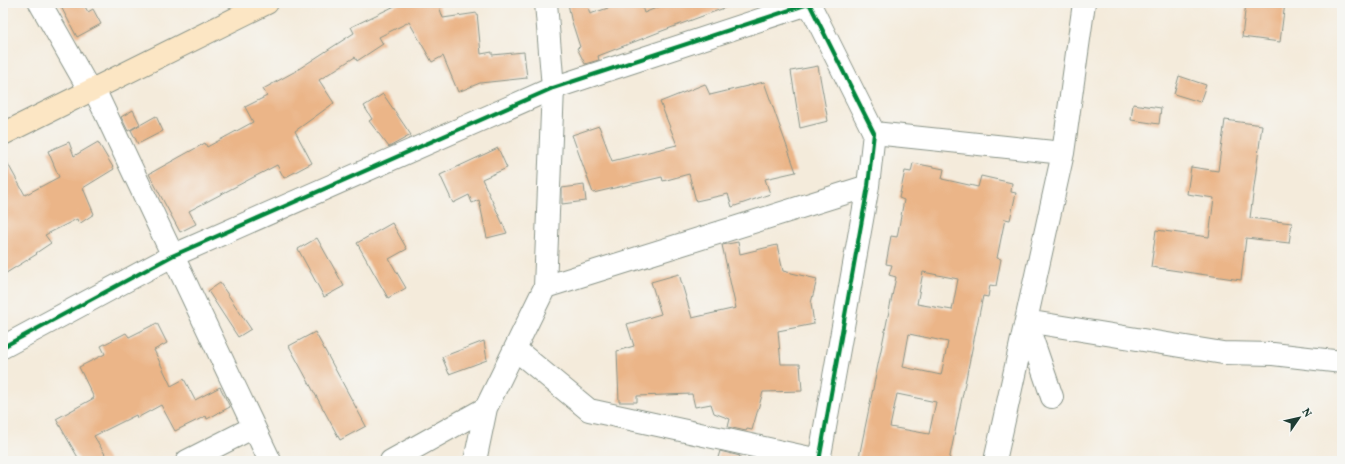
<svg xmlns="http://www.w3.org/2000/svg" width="1345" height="464" font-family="Vollkorn,serif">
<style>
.building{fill:#ebb588;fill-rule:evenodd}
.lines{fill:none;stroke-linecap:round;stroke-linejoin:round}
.street-casing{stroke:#8a9488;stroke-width:24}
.secondary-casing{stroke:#8a9488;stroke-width:24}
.street{stroke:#fff;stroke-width:22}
.secondary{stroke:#fce6c4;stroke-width:22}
.cycleway-casing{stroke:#f6f6f2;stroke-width:6}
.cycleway{stroke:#00873e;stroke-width:4}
</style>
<rect width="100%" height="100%" fill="#f6f6f2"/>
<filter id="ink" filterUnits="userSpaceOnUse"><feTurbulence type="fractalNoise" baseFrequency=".025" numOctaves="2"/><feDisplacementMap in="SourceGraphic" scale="8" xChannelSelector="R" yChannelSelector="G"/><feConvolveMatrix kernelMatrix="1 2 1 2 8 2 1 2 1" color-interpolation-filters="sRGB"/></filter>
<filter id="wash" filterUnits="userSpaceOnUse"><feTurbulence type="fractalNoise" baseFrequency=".012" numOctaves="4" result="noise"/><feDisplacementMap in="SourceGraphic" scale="16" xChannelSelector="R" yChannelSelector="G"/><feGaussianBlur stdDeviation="0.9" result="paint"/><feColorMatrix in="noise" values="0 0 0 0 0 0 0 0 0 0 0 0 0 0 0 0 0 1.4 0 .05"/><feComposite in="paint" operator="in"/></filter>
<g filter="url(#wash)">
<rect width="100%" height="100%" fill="#f4ebdb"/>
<g id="blocks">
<path class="building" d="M 59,3 L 83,3 L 88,12 L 93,9 L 101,24 L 77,37 Z
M 401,3 L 438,3 L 443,18 L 477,13 L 481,54 L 492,52 L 492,55 L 524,52 L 527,78 L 480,83 L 458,92 L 443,56 L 432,62 L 409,22 L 379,37 L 383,44 L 357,61 L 355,57 L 319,80 L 334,103 L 295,131 L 312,163 L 284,178 L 277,165 L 252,178 L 189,211 L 196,224 L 180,232 L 149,174 L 205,143 L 207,147 L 253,122 L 245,107 L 267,96 L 263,89 L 294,72 L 354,33 L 351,27 Z
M 568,3 L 587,3 L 590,14 L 623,3 L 641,3 L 644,13 L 668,3 L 735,4 L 662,31 L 598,56 L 599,60 L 585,64 L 577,48 L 580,47 L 571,19 Z
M 1246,3 L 1285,3 L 1280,42 L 1242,37 Z
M 818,66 L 828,121 L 800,128 L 791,71 Z
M 1179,76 L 1206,85 L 1200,102 L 1174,94 Z
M 764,82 L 796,172 L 765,179 L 770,194 L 732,207 L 728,194 L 696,201 L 689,174 L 663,181 L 662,177 L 593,193 L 572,135 L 599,126 L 612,161 L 677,145 L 660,102 L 705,84 L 710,95 Z
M 383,94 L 411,135 L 389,147 L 369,121 L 372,119 L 364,106 Z
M 1133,104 L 1161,108 L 1159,124 L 1131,120 Z
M 133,110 L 140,124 L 128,131 L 121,117 Z
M 156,116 L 163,131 L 138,144 L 131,130 Z
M 1225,120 L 1262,125 L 1250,218 L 1292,223 L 1289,243 L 1246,238 L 1241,280 L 1151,267 L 1156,230 L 1209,237 L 1214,198 L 1187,194 L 1191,167 L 1218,171 Z
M 69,142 L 74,156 L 98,142 L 114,169 L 83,188 L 94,214 L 79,224 L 77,219 L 45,235 L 51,243 L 36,253 L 37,254 L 3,275 L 3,155 L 25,195 L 59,177 L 48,151 Z
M 498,148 L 507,168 L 482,179 L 507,233 L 487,238 L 479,200 L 472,203 L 469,195 L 453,203 L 440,175 Z
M 913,163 L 944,169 L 942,179 L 978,187 L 981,176 L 1012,183 L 1011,192 L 1016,193 L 1010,220 L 1005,219 L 997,258 L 1001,259 L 996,286 L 990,285 L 988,297 L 983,296 L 949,461 L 877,461 L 859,457 L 896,277 L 889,275 L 892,265 L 886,264 L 891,236 L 897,237 L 904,200 L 899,198 L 905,171 L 911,172 ZM 923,272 L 958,279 L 952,310 L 917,304 ZM 909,334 L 948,342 L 941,375 L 903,367 ZM 897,394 L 936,402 L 929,434 L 890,427 Z
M 584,185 L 586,201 L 562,204 L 562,188 Z
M 392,223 L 407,249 L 389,259 L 406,288 L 388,298 L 357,243 Z
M 317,238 L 344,286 L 324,297 L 298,249 Z
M 738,242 L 740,254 L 777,245 L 783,271 L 817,279 L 811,303 L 814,324 L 778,331 L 781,364 L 800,364 L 802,391 L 763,392 L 752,430 L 747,429 L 746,431 L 728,427 L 730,419 L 714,413 L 711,404 L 695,407 L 692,394 L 637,396 L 637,402 L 619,402 L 617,351 L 634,346 L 627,324 L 661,314 L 651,282 L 679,274 L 692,318 L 736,308 L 722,245 Z
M 220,283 L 251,329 L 238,337 L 208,291 Z
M 157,323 L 167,343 L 154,350 L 171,386 L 184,379 L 195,400 L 220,387 L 230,407 L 207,419 L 206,416 L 175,431 L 161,405 L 137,418 L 136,415 L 94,436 L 109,461 L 80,461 L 56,419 L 94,398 L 79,367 L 105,354 L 101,346 L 126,333 L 129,337 Z
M 315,332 L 366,426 L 340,440 L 289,346 Z
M 484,341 L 487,360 L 449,374 L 442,357 Z
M 720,451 L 740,456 L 738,461 L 717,461 Z"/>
</g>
</g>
<g filter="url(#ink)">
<use href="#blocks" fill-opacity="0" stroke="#8a9488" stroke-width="1"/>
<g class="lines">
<g class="street-casing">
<path id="street" d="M 40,3 L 90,91
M 809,3 L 874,133 L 868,186 L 819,461
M 94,89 L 270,461
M 874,133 L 1063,153
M 545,287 L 868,186
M 3,347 L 172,256 L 553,88 L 811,3
M 515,349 L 589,410 L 819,460
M 1052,397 L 1026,321 L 1223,353 L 1273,354 L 1342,362
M 187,461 L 252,428
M 391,461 L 486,408
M 475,461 L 486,408 L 545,287 L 553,88 L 546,3
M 995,461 L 1063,153 L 1084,3"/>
</g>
<g class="secondary-casing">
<path id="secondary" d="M 3,134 L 267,3"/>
</g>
<use href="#street" class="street"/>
<use href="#secondary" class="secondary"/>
<g class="cycleway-casing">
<path id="cycleway" d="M 809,3 L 874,133 L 868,186 L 819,461
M 3,347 L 172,256 L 553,88 L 811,3"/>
</g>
<use href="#cycleway" class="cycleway"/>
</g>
</g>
<rect width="1345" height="464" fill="none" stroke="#f6f6f2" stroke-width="16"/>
<g transform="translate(1299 418) rotate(56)" stroke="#f6f6f2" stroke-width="3" paint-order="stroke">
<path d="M0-3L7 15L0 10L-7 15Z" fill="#1f3d34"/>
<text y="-6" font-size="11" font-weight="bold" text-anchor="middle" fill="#1f3d34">N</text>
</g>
</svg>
